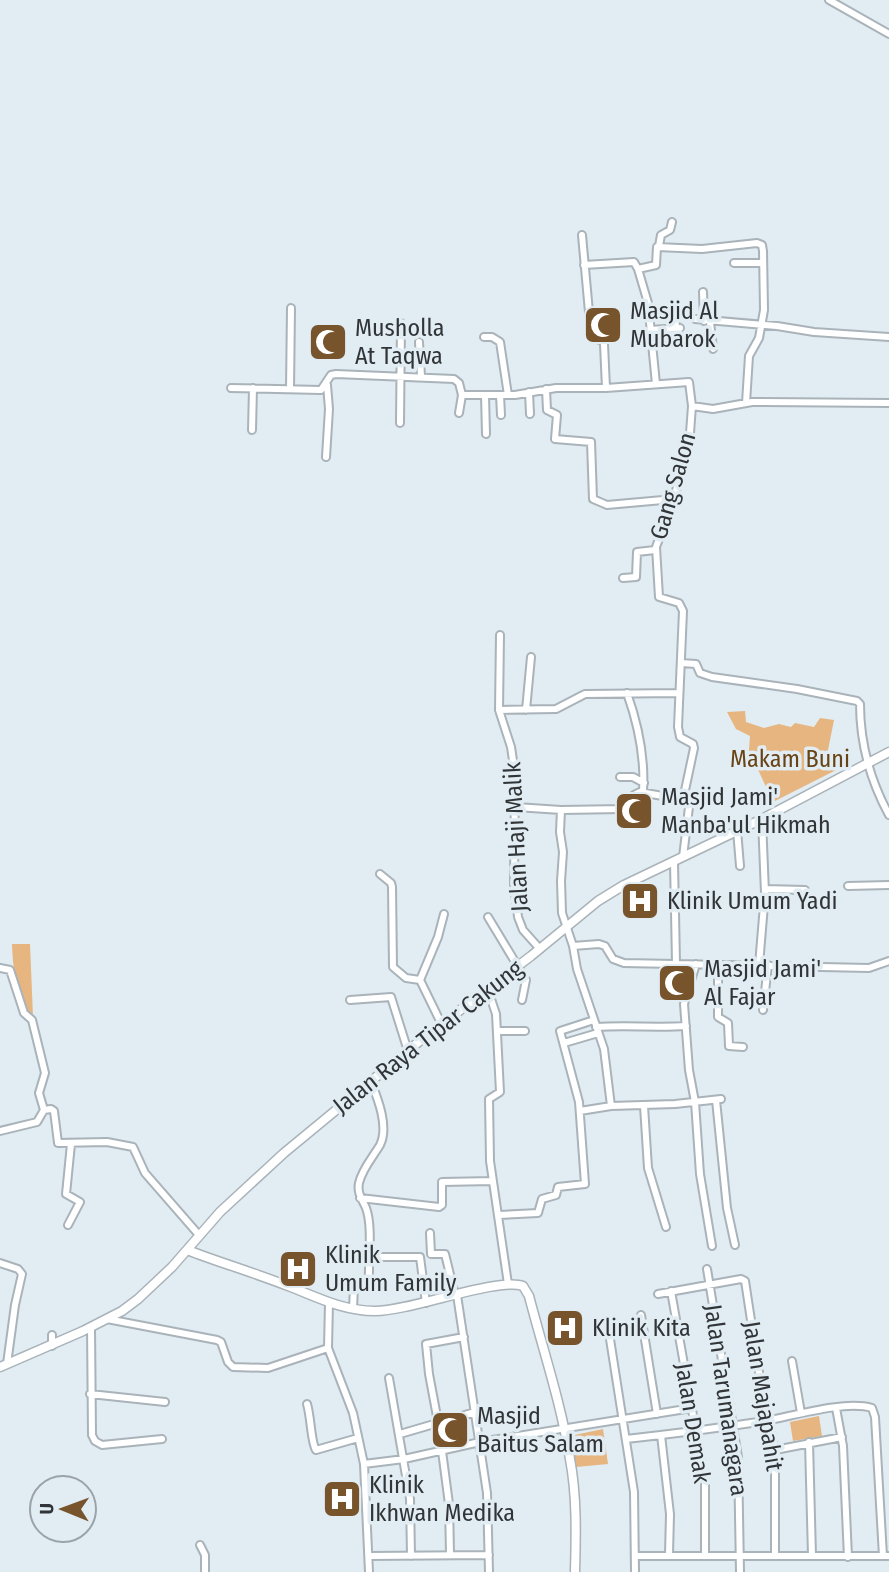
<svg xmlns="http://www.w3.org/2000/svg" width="889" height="1572" font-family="'Fira Sans Condensed',sans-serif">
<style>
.green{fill:#e7b57f}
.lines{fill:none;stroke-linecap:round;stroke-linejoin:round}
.minor-casing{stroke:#a9b3b9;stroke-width:10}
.tertiary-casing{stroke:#a9b3b9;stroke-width:11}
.minor{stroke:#fff;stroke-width:6}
.tertiary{stroke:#fff;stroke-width:8}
.labels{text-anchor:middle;stroke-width:7;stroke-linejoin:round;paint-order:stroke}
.poi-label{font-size:24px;fill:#313538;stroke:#e1ecf3;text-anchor:start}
.street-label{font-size:24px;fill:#313538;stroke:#e1ecf3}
.park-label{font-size:24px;fill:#684315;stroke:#e1ecf3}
</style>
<rect width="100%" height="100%" fill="#e1ecf3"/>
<path class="green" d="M 745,711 L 746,722 L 764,728 L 779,724 L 791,727 L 795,723 L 814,727 L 820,718 L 834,720 L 827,755 L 843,759 L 842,767 L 773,802 L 749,750 L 750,736 L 736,729 L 727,712 Z
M 12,944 L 30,944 L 33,1017 C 15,1003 13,965 12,944 Z
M 819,1416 L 822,1436 L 793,1441 L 790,1422 Z
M 603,1429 L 608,1464 L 576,1467 L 570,1436 Z"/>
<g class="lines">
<g class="minor-casing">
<path id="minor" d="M 829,0 L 889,34
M 582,235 L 591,334 L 594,338 L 603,341 L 604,344 L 606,388
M 659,246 L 661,235 L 670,230 L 672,222
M 734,263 L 763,263
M 584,265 L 634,262 L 638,269
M 703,292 L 704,321
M 674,303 L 676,328
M 695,319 L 777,326 L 814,332 L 889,337
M 710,322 L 713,349
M 650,330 L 680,328
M 484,337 L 492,337 L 500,342 L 508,395
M 419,342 L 421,376
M 656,384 L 648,303 L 638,269 L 656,265 L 657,247 L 702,249 L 757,243 L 762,245 L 763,251 L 764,310 L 759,338 L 749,356 L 746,403
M 231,388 L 321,390 L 331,375 L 336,374 L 454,379 L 459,383 L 462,395 L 515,395 L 556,388 L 606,388 L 689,382 L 692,406 L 690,433 L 674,499 L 656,547 L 659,597 L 679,603 L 683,611 L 678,727 L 680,737 L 693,744 L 694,748 L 684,795 L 689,807 L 683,857
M 290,389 L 291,308
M 546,389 L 547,410 L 557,415 L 555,439 L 591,442 L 593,499 L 607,505 L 674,499
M 529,392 L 530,414
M 485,395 L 486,434
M 500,395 L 501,415
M 692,406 L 713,409 L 752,402 L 889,403
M 459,413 L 462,395
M 400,423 L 401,323
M 252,430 L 253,388
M 326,457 L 329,409 L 327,385
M 623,578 L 636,577 L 637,552 L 655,550
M 500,635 L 499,710 L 511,747 L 515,774 L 514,884 L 518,917 L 523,930 L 540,949
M 681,663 L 696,664 L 700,673 L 712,677 L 797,689 L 857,701 L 860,704 C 860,744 870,780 889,815
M 627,693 C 638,724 645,759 643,791
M 499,710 L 556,709 L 585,694 L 679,693
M 526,710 L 531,657
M 620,777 L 633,777 L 644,783
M 516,807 L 561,810 L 623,809 L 634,795 L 640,792 L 685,800
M 561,810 L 560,832 L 563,852 L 561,881 L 562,913 L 573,946 L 577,969 L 604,1049 L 611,1106 L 675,1104 L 721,1099
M 737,830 L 740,866
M 674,862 L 676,963
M 380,874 L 391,883 L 392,887 L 393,967 L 406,978 L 420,980
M 848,886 L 889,885
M 765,889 L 805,890
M 488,917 L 526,980 L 522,1000
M 573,946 L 599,944 L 605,946 L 613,959 L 624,963 L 869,968 L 889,961
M 696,964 L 684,1004 L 689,1070 L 695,1102 L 700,1174 L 712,1246
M 718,965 L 718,1017 L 728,1023 L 729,1046 L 743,1047
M 759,965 L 765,893 L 762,819
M 0,968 L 10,970 L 24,1013 L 32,1020 L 45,1073 L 39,1093 L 44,1110 L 51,1109 L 54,1111 L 58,1143 L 107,1142 L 133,1147 L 145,1173 L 199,1235
M 420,980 L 438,937 L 444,914
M 420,980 L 442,1025
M 488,990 L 496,1014 L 500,1092 L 489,1099 L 490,1161 L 508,1284
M 350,1000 L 391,997 L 408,1051
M 763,1010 L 768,965
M 596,1027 C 627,1025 656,1028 686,1026
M 498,1031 L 525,1031
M 564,1043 L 598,1033
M 716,1100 L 727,1208 L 735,1245
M 644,1106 L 648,1168 L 666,1227
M 580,1111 L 611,1106
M 0,1131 L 37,1122 L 44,1110
M 360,1198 L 439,1207 L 442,1205 L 442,1182 L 493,1181
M 499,1215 L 538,1213 L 542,1199 L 556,1195 L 558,1187 L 585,1184 L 579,1102 L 560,1031 L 594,1020
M 68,1225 L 80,1202 L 66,1194 L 71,1144
M 430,1233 L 431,1254 L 445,1254 L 455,1295
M 368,1257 L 420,1257 L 426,1303
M 0,1263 L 18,1269 L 22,1274 L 15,1305 L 7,1364
M 707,1269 L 738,1457 L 740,1572
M 671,1291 L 705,1483 L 705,1556
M 658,1294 L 741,1279 L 745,1281 L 762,1392 L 775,1450 L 775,1556
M 457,1295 L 487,1493 L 489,1572
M 329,1303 L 328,1348 L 353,1413 L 364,1464 L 369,1572
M 353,1309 L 354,1286 L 366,1286 L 369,1283 C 368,1261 373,1227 366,1208 C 362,1199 357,1193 359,1183 C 362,1169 373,1157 380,1145 C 389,1127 378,1099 371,1082
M 641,1315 L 657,1414
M 107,1319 L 217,1340 L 221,1342 L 228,1362 L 233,1367 L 268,1368 L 328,1348
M 607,1320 L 634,1492 L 635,1572
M 91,1327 L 92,1435 L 95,1441 L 102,1445 L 162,1439
M 52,1346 L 52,1335
M 792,1361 L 801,1413
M 389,1378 L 410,1499 L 411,1556
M 90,1394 L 165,1402
M 307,1404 C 311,1417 311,1443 316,1450 L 358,1438
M 836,1408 L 843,1446 L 848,1557
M 438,1422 L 429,1374 L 426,1344 L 464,1337
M 400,1434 L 475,1412
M 661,1435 L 670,1514 L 669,1555
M 626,1439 C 672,1434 719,1428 765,1421 C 793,1416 845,1400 872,1408 L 875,1417 L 883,1556
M 809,1442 L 812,1556
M 775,1450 L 842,1437
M 442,1451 L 449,1504 L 450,1554
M 364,1464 L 404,1459 L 480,1442 L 692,1408
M 200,1545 L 205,1555 L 205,1572
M 369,1556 L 489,1555
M 635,1556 L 889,1556"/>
</g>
<g class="tertiary-casing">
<path id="tertiary" d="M 187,1250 C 221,1263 255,1273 288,1286 C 317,1297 343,1311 375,1311 C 411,1311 497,1277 523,1286 L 529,1296 C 543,1350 561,1403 570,1459 C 577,1496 576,1535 575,1572
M 0,1367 L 83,1331 L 122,1311 L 138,1299 L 172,1267 L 220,1212 L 284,1153 L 421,1040 L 531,956 L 598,901 L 624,885 L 762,819 L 889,752"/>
</g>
<use href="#minor" class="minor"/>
<use href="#tertiary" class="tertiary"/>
</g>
<defs>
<g id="mosque-square" transform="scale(2.0125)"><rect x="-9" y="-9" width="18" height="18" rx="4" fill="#77542c" stroke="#e1ecf3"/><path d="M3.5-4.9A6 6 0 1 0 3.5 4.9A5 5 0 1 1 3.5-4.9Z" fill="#fff"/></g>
<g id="hospital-square" transform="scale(2.0125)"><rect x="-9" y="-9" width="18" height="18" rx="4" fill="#77542c" stroke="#e1ecf3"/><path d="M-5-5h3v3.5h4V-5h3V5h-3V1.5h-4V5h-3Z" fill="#fff"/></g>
</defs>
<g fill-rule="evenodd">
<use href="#mosque-square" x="603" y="325"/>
<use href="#mosque-square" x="328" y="342"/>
<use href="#mosque-square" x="634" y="811"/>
<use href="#hospital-square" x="640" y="901"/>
<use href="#mosque-square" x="677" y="983"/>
<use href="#hospital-square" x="298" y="1269"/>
<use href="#hospital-square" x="565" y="1328"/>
<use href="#mosque-square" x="450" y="1430"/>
<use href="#hospital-square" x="342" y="1499"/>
</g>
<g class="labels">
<g class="poi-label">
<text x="630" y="319">Masjid Al<tspan x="630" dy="28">Mubarok</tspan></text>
<text x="355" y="336">Musholla<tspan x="355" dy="28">At Taqwa</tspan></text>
<text x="661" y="805">Masjid Jami'<tspan x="661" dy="28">Manba'ul Hikmah</tspan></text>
<text x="667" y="909">Klinik Umum Yadi</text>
<text x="704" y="977">Masjid Jami'<tspan x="704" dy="28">Al Fajar</tspan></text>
<text x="325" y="1263">Klinik<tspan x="325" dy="28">Umum Family</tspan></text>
<text x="592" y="1336">Klinik Kita</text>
<text x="477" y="1424">Masjid<tspan x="477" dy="28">Baitus Salam</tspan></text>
<text x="369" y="1493">Klinik<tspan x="369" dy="28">Ikhwan Medika</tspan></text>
</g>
<g class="street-label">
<text transform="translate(673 486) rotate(-74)" y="8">Gang Salon</text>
<text transform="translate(516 837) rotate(-93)" y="8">Jalan Haji Malik</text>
<text transform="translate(428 1037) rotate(-38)" y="8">Jalan Raya Tipar Cakung</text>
<text transform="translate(763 1396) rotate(81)" y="8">Jalan Majapahit</text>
<text transform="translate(726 1400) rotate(82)" y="8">Jalan Tarumanagara</text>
<text transform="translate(693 1423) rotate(81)" y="8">Jalan Demak</text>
</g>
<g class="park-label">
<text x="790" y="767">Makam Buni</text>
</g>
</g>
<g transform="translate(63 1509) rotate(271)"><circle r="33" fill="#e1ecf3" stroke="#9ba3a8" stroke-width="2"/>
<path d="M0-5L12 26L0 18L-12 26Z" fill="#77542c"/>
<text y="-10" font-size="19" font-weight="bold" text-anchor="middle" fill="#313538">U</text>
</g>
</svg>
